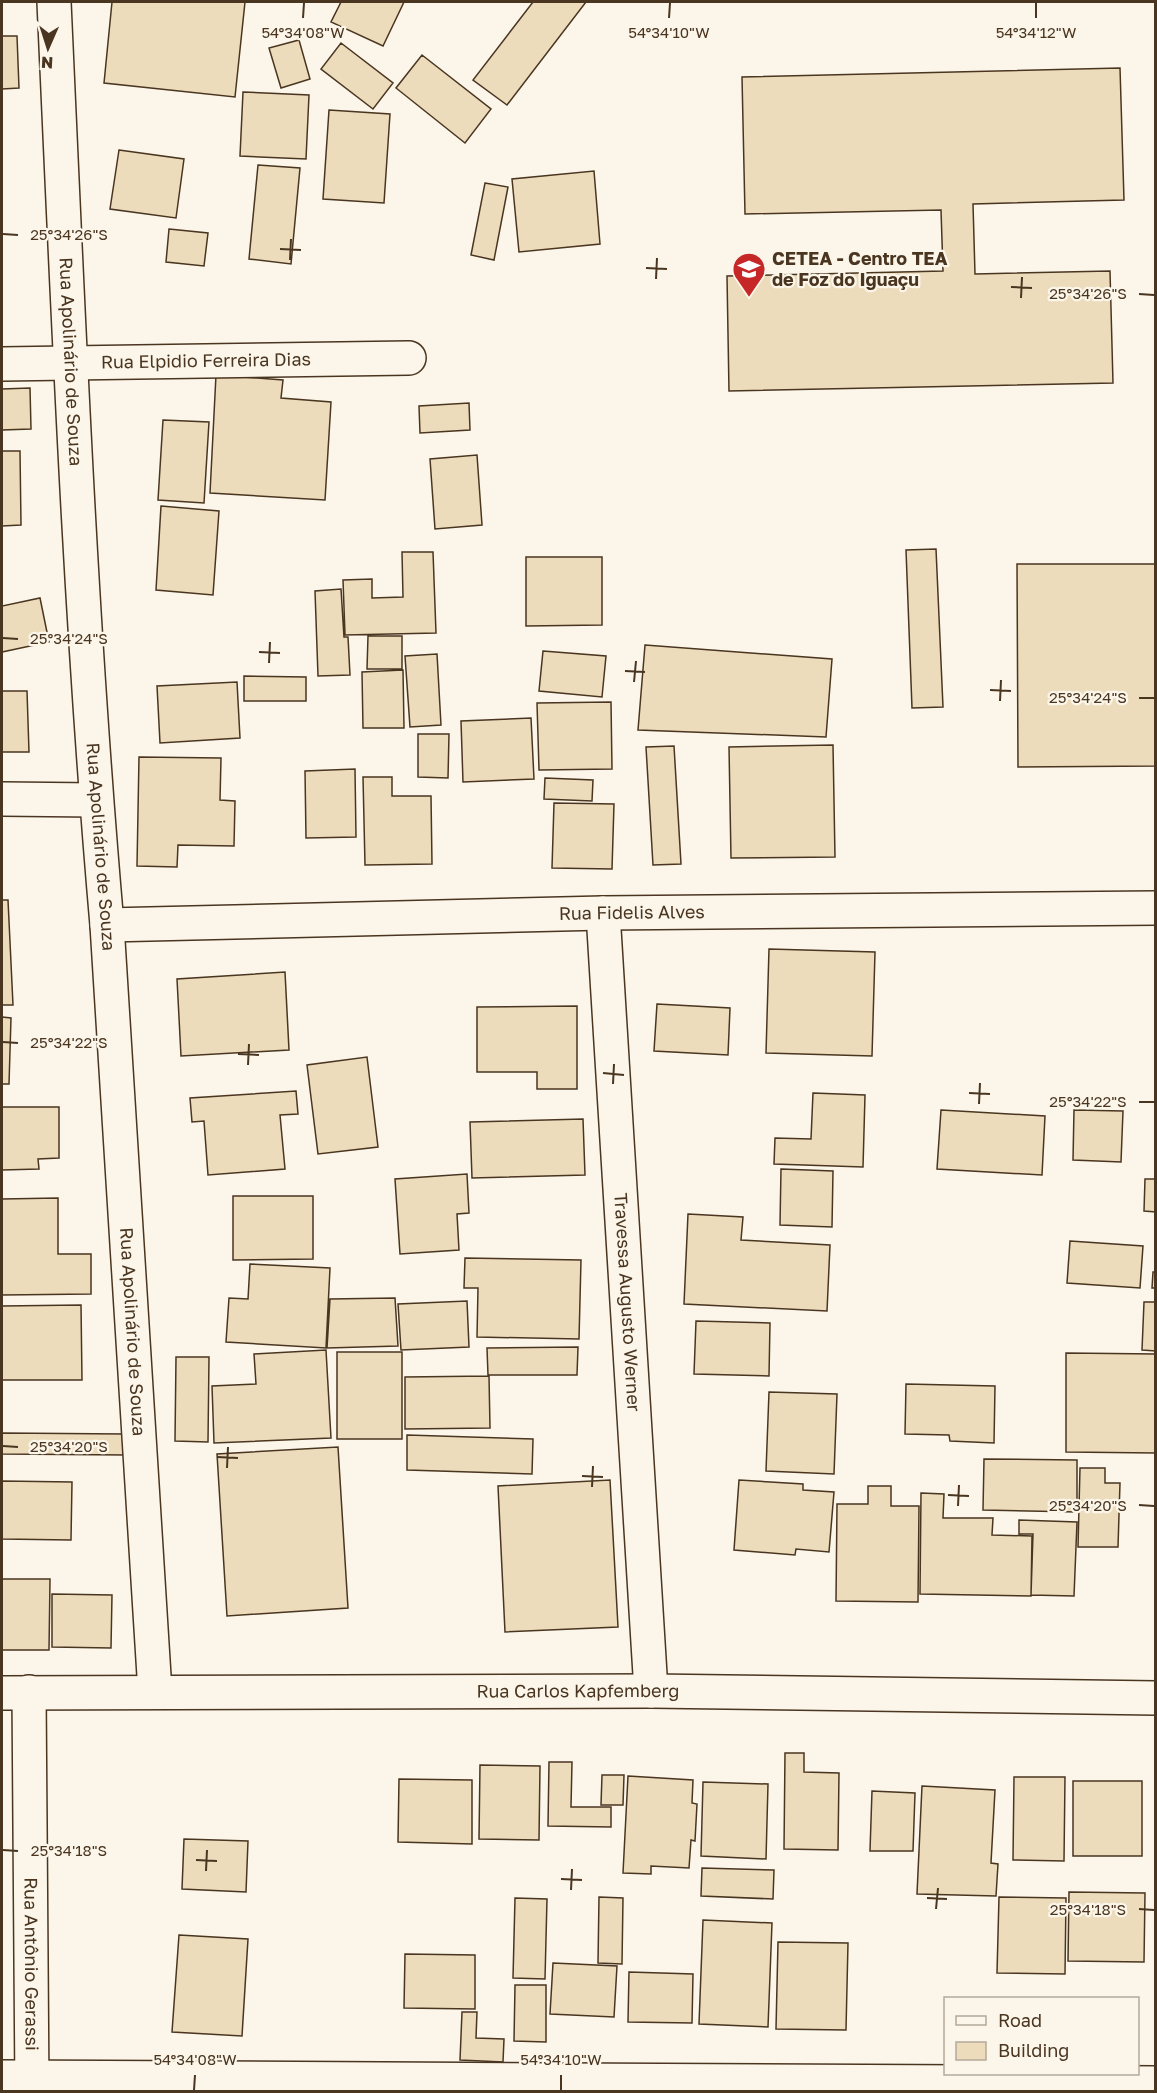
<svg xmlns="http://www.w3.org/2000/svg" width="1157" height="2093" font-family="'Golos Text',sans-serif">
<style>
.building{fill:#ecdcbc;stroke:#4a3520;stroke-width:1.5}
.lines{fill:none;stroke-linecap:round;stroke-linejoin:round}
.minor-casing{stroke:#4a3520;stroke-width:36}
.tertiary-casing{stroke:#4a3520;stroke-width:36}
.minor{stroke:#fbf6e9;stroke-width:33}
.tertiary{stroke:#fbf6e9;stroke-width:33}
.ticks{fill:none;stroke:#4a3520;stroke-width:2}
.labels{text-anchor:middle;stroke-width:4.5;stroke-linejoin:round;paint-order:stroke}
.poi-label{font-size:18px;font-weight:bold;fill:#4a3520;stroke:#fbf6e9;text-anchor:start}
.street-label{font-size:18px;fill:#4a3520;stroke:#fbf6e9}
.ticks-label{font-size:15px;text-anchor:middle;fill:#4a3520;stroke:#fbf6e9;stroke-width:4.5;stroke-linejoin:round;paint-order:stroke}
</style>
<rect width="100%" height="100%" fill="#fbf6e9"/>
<path class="building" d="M 112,2 L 245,2 L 235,97 L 104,83 Z
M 341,2 L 404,2 L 383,46 L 331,22 Z
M 533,2 L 586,2 L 507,105 L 473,80 Z
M 2,36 L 17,36 L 19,88 L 2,89 Z
M 299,40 L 310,79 L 281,88 L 269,48 Z
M 341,43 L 393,83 L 373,109 L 321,69 Z
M 422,55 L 491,109 L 465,143 L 396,88 Z
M 1120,68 L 1124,200 L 973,204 L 975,274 L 1110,271 L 1113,383 L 729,391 L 727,276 L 943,271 L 941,210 L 745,214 L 742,77 Z
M 243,92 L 309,95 L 306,159 L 240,156 Z
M 329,110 L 390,114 L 384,203 L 323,199 Z
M 119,150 L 184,159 L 176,218 L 110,209 Z
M 258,165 L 300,168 L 291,264 L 249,259 Z
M 594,171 L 600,244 L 519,252 L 512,179 Z
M 485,183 L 508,187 L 494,260 L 471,255 Z
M 169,229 L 208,233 L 204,266 L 166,262 Z
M 216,375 L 283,380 L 281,398 L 331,402 L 325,500 L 210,493 Z
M 30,388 L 31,429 L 2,430 L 2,444 L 2,389 Z
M 469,403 L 470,430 L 420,433 L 419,406 Z
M 163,420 L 209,422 L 204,503 L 158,500 Z
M 2,451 L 20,451 L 21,525 L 2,526 Z
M 477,455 L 482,525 L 435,529 L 430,459 Z
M 161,506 L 219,511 L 213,595 L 156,590 Z
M 936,549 L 943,707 L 912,708 L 906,550 Z
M 402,552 L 433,552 L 436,633 L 345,635 L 343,580 L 372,579 L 372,598 L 403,597 Z
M 526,557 L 602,557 L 602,625 L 526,626 Z
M 1017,564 L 1156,564 L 1156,766 L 1018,767 Z
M 341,589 L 344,637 L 348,637 L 350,675 L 318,676 L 315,591 Z
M 40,598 L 49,642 L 2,652 L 2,606 Z
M 368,636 L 402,636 L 402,669 L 367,669 Z
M 645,645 L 832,659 L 826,737 L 638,730 Z
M 543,651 L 606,656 L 602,697 L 539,691 Z
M 437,654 L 441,725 L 410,727 L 405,656 Z
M 403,670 L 404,728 L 363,728 L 362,672 Z
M 244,676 L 306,677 L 306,701 L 244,701 Z
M 237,682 L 240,738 L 160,743 L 157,686 Z
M 2,691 L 27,691 L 29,752 L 2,752 Z
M 611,702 L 612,769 L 539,770 L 537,703 Z
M 531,718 L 534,779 L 463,782 L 461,721 Z
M 418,734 L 449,734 L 448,778 L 418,777 Z
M 833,745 L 835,857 L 731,858 L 729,747 Z
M 674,746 L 681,864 L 653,865 L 646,747 Z
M 139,757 L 221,758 L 220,800 L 235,801 L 234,846 L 178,845 L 177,867 L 137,866 Z
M 355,769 L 356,837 L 306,838 L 305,771 Z
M 363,777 L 392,777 L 392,796 L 431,796 L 432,864 L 365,865 Z
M 545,778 L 593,780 L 592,801 L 544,799 Z
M 554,803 L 614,804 L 612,869 L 552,868 Z
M 2,900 L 8,900 L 13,1005 L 2,1005 Z
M 769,949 L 875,952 L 872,1056 L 766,1053 Z
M 285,972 L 289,1050 L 181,1056 L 177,979 Z
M 657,1004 L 730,1008 L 728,1055 L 654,1051 Z
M 577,1006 L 577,1089 L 537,1089 L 537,1072 L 477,1072 L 477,1007 Z
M 2,1017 L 11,1018 L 9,1084 L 2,1084 Z
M 367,1057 L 378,1147 L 318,1154 L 307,1065 Z
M 296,1091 L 298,1114 L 280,1115 L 285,1169 L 208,1175 L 204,1121 L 192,1122 L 190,1098 Z
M 813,1093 L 865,1095 L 863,1167 L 774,1164 L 775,1138 L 811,1139 Z
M 2,1107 L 59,1107 L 59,1158 L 38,1159 L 39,1169 L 2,1170 Z
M 941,1110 L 1045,1116 L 1042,1175 L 937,1169 Z
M 1074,1110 L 1123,1111 L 1121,1162 L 1073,1160 Z
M 583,1119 L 585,1175 L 472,1178 L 470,1122 Z
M 781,1169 L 833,1171 L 832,1227 L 780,1225 Z
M 467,1174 L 469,1213 L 457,1214 L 459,1250 L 400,1254 L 395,1179 Z
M 1145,1179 L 1156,1179 L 1156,1212 L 1144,1211 Z
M 233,1196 L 313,1196 L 313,1259 L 233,1260 Z
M 58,1198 L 58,1254 L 91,1254 L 91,1294 L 2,1295 L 2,1199 Z
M 688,1214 L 743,1217 L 741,1240 L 830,1245 L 827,1311 L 684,1304 Z
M 1070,1241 L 1143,1246 L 1140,1288 L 1067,1283 Z
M 465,1258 L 581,1260 L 579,1339 L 477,1337 L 478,1288 L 464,1288 Z
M 250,1264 L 330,1268 L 326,1348 L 226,1342 L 229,1298 L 248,1299 Z
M 1153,1272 L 1156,1272 L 1156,1288 L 1152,1288 Z
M 395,1298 L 398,1346 L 327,1348 L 330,1299 Z
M 467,1301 L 469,1347 L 401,1350 L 398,1304 Z
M 1144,1302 L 1156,1302 L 1156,1351 L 1142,1350 Z
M 81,1305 L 82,1380 L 2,1380 L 2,1306 Z
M 696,1321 L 770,1323 L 769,1376 L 694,1374 Z
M 578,1347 L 577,1375 L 488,1375 L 487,1348 Z
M 326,1350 L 331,1438 L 214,1443 L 212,1386 L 256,1384 L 254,1354 Z
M 337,1352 L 402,1352 L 402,1439 L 337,1439 Z
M 1066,1353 L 1156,1354 L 1156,1453 L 1066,1452 Z
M 176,1357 L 209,1357 L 208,1442 L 175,1441 Z
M 489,1376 L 490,1428 L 405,1429 L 405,1377 Z
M 906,1384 L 995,1386 L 994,1443 L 950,1441 L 949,1435 L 905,1434 Z
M 769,1392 L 837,1394 L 834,1474 L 766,1471 Z
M 2,1433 L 125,1434 L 126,1455 L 2,1454 Z
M 407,1435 L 533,1439 L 532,1474 L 407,1470 Z
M 338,1447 L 348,1608 L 227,1616 L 217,1454 Z
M 984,1459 L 1077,1460 L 1077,1512 L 983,1510 Z
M 1080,1468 L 1105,1468 L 1105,1483 L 1120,1483 L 1118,1547 L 1078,1547 Z
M 610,1480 L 618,1627 L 505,1632 L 498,1486 Z
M 739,1480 L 803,1484 L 803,1490 L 834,1492 L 829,1552 L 796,1549 L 795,1555 L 734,1550 Z
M 2,1481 L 72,1482 L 71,1540 L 2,1539 Z
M 868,1486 L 891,1486 L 891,1506 L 919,1506 L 918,1602 L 836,1601 L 837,1504 L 868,1504 Z
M 921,1493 L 944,1494 L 943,1518 L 993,1518 L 992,1535 L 1032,1536 L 1031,1596 L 920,1594 Z
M 1019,1520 L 1077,1522 L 1074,1596 L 1031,1595 L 1033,1534 L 1019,1534 Z
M 2,1579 L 50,1579 L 49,1650 L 2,1650 Z
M 52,1594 L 112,1595 L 111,1648 L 52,1647 Z
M 785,1753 L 804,1753 L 804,1772 L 839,1773 L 838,1850 L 784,1849 Z
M 549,1762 L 572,1762 L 571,1807 L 611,1807 L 611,1827 L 548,1826 Z
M 480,1765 L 540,1766 L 539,1840 L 479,1839 Z
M 602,1775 L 624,1775 L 623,1805 L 601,1805 Z
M 628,1776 L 693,1780 L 692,1803 L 697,1804 L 695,1841 L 691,1840 L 689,1868 L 651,1866 L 651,1874 L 623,1873 Z
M 1014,1777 L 1065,1777 L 1064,1861 L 1013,1860 Z
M 399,1779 L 472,1780 L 472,1844 L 398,1842 Z
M 1073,1781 L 1142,1781 L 1142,1856 L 1073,1856 Z
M 703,1782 L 768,1784 L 766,1859 L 701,1856 Z
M 922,1786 L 995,1790 L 991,1863 L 998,1864 L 996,1896 L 917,1894 Z
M 872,1791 L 915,1793 L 913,1851 L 870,1851 Z
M 184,1839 L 248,1841 L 246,1892 L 182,1889 Z
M 702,1868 L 774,1870 L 773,1899 L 701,1896 Z
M 1069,1892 L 1145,1893 L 1144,1962 L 1068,1961 Z
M 599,1897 L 623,1898 L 622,1964 L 598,1963 Z
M 999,1897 L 1066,1898 L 1065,1974 L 997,1973 Z
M 515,1898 L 547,1899 L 545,1979 L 513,1978 Z
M 703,1920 L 772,1923 L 768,2027 L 699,2024 Z
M 179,1935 L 248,1939 L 242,2036 L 172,2032 Z
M 778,1942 L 848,1943 L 846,2030 L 776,2029 Z
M 405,1954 L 475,1955 L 475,2009 L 404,2008 Z
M 553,1963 L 617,1966 L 614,2017 L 550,2014 Z
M 629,1972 L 693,1974 L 692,2023 L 628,2022 Z
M 515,1985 L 546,1985 L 546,2042 L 514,2041 Z
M 462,2012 L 477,2012 L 476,2038 L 504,2039 L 503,2062 L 460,2060 Z"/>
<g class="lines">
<g class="minor-casing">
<g id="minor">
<path id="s1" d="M 54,2 C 68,309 80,618 107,925 L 155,1692"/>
<path id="s2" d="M 2,364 L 409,358"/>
<path d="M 2,799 L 96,800"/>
<path id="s3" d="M 603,913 L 651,1691"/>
<path id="s4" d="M 107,925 L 603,913 L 1156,908"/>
<path id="s5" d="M 29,1692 L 32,2092"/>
<path d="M 2,2077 L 1156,2083"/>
</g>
</g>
<g class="tertiary-casing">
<g id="tertiary">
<path id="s6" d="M 2,1693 L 651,1691 L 1156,1698"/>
</g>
</g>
<use href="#minor" class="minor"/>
<use href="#tertiary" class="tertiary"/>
</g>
<path class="ticks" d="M 303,18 L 304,3M 669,18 L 670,3M 1036,18 L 1036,3M 3,234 L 18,235M 280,249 L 301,250M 290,260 L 291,239M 646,268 L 667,269M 656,279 L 657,258M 1011,287 L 1032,288M 1139,294 L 1154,295M 1021,298 L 1022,277M 3,638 L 18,639M 259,652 L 280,653M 269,663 L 270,642M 625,671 L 645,672M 634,682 L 636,661M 990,690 L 1011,691M 1139,698 L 1154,698M 1000,701 L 1001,680M 3,1042 L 18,1043M 238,1054 L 259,1055M 248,1065 L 249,1044M 603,1073 L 624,1075M 613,1084 L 614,1064M 969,1093 L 990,1094M 1139,1102 L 1154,1102M 979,1104 L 980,1083M 3,1446 L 18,1447M 217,1457 L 238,1458M 227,1468 L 228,1447M 582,1476 L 603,1477M 592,1487 L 593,1466M 948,1495 L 969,1496M 1139,1505 L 1154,1506M 958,1506 L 959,1485M 3,1850 L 18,1851M 196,1860 L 217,1861M 206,1871 L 207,1850M 561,1879 L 582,1880M 571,1890 L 572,1869M 927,1898 L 947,1899M 936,1909 L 938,1888M 1139,1909 L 1154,1910M 194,2090 L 195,2075M 561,2090 L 561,2075"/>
<defs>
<g id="school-pin" transform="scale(1.725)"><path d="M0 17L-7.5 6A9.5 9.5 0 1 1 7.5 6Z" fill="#c62828" stroke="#fbf6e9"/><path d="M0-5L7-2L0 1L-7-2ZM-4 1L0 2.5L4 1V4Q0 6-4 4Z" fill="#fff"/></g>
</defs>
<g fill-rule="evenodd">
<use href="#school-pin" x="749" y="269"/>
</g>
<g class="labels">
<g class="poi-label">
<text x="772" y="265">CETEA - Centro TEA<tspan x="772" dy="21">de Foz do Iguaçu</tspan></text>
</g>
<g class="street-label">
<text dy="6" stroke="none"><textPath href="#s2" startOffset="204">Rua Elpidio Ferreira Dias</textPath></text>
<text dy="6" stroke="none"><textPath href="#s1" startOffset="360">Rua Apolinário de Souza</textPath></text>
<text dy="6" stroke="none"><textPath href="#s1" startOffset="846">Rua Apolinário de Souza</textPath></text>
<text dy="6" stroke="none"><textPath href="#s4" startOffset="525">Rua Fidelis Alves</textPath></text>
<text dy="6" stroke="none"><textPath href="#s3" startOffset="390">Travessa Augusto Werner</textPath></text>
<text dy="6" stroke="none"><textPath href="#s1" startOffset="1332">Rua Apolinário de Souza</textPath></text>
<text dy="6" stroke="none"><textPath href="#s6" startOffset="576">Rua Carlos Kapfemberg</textPath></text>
<text dy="6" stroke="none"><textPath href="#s5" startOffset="272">Rua Antônio Gerassi</textPath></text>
</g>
</g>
<g class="ticks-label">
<text x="303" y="38">54°34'08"W</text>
<text x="669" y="38">54°34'10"W</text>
<text x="1036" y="38">54°34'12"W</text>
<text x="69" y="240">25°34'26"S</text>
<text x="1088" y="299">25°34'26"S</text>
<text x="69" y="644">25°34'24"S</text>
<text x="1088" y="703">25°34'24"S</text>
<text x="69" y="1048">25°34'22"S</text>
<text x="1088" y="1107">25°34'22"S</text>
<text x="69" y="1452">25°34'20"S</text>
<text x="1088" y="1511">25°34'20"S</text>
<text x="69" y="1856">25°34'18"S</text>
<text x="1088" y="1915">25°34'18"S</text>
<text x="195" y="2065">54°34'08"W</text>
<text x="561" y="2065">54°34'10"W</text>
</g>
<rect width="1157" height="2093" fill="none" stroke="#4a3520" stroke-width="6"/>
<rect x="944" y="1997" width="195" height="78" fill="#fbf6e9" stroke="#b4a999" stroke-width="1.5"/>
<rect x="956" y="2016" width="30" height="9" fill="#fbf6e9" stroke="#b4a999" stroke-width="1.5"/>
<text x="998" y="2027" font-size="18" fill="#4a3520">Road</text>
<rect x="956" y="2042" width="30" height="18" fill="#ecdcbc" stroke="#b4a999" stroke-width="1.5"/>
<text x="998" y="2057" font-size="18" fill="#4a3520">Building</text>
<g transform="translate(48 48) rotate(183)" stroke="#fbf6e9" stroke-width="4.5" paint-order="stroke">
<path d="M0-4.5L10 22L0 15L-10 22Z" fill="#4a3520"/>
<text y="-9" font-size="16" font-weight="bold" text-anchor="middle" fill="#4a3520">N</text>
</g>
</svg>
